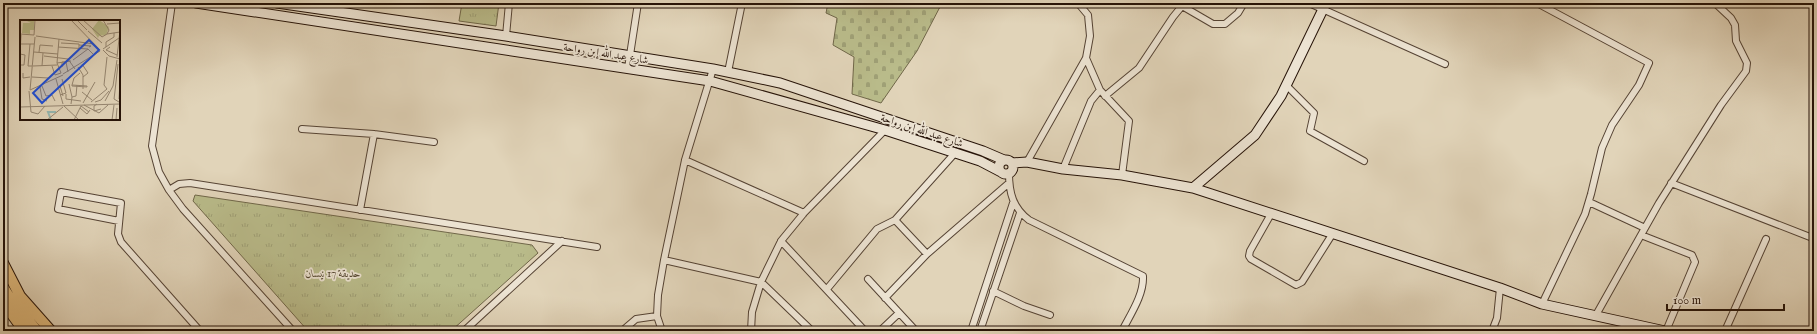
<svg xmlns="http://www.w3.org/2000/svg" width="1817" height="334" font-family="'IM FELL English',Amiri,serif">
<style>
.cemetery{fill:url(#cemetery-stones);stroke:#706749}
.park{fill:url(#park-tufts);stroke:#706749}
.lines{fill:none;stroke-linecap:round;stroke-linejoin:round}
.street-casing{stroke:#554334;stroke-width:8}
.secondary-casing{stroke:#261308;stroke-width:11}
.primary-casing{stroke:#261308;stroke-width:12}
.street{stroke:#ece3d2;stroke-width:6}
.secondary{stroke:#ece3d2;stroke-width:9}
.primary{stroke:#e0ba7c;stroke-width:10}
.labels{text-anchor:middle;stroke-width:3.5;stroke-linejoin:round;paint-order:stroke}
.street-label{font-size:11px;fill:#261308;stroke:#ece3d2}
.park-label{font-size:11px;font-style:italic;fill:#52452f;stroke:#ece3d2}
.inset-river{fill:none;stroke:#94b8b2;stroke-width:2}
.inset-road{fill:none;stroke:#968772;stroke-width:1}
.view{fill:#1d4ed8;fill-opacity:0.15;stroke:#1d4ed8;stroke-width:2}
.inset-edge{fill:none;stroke:#261308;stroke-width:2}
</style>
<defs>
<pattern id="cemetery-stones" width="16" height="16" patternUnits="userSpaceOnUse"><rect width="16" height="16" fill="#b9bb8a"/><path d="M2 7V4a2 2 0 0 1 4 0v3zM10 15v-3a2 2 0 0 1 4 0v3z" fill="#9fa076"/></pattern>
<pattern id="park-tufts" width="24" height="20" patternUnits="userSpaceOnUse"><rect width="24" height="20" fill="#b9bb8a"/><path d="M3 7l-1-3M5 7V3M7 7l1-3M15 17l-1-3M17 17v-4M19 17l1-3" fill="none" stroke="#9fa076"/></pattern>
</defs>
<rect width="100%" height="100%" fill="#e1d4b9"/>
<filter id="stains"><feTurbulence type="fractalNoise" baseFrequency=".005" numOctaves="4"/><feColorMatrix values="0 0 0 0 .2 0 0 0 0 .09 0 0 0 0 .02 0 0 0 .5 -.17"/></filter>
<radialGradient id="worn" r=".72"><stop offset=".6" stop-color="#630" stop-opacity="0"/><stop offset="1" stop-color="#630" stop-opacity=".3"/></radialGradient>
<path class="cemetery" d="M 828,3 L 942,3 L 917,51 L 881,103 L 852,94 L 854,57 L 833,45 L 837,18 L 826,13 Z"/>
<path class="park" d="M 462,3 L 499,3 L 496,26 L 459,21 Z
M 195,195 L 532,245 L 538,253 L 451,331 L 308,331 L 193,201 Z"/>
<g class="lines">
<g class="street-casing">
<path id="street" d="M 172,3 L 152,146 L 159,172 L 169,190 L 183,209 L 293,331
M 1181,3 L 1182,6 L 1213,24 L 1225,24 L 1238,13 L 1244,3
M 1309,3 L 1445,64
M 1537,3 L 1649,63 L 1639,85 L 1612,125 L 1602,148 L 1591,194 L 1585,214 L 1542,304
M 506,36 L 509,3
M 1086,58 L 1100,90 L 1129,121 L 1122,175
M 628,68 L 638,3
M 728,72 L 742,3
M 1286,85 L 1314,113 L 1310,131 L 1364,161
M 1105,96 L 1139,68 L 1173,17 L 1182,6
M 302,129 L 374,134 L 434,142
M 685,160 L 804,213
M 1027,162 L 1086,58 L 1090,36 L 1088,15 L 1078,3
M 1063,169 L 1091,101 L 1100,90
M 1009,173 C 1009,193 1013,208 1029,220 L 1143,276 C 1144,295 1130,315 1122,331
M 1671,183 L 1810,237
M 169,190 L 179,184 L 190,183 L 597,247
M 1589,202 L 1645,228
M 360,210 L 374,134
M 1271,214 L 1250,251 L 1249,256 L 1251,259 L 1296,285 L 1302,282 L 1333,233
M 895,220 L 927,254
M 119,221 L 58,209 L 61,192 L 121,203 L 118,234 L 121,242 L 200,331
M 1641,235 L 1692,255 L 1695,262 L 1666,331
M 781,241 L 865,331
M 664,260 L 761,282 L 812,331
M 868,279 L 916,331
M 827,289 L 877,229 L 895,220 L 955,153
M 993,291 L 1024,306 L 1050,315
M 885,298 L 927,254 L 1009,183
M 1596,315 L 1659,203 L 1721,105 L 1746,71 L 1747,63 L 1736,41 L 1735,25 L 1731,18 L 1715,3
M 464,331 L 562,241
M 622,331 L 636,319 L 657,316
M 662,331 L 657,316 L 658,295 L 664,260 L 685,160 L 713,69
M 751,331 L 752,312 L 761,282 L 781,241 L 804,213 L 885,130
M 880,331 L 899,313
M 971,331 L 1013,203
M 980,331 L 1020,213
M 1492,331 L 1497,318 L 1500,288
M 1725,331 L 1766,239"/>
</g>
<g class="secondary-casing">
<path id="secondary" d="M 196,3 L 710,81 L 885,130 L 980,161 L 1001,172
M 277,3 L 506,36 L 713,69 L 780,83 L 983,151 L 1004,160
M999 167a7 7 0 1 1 14 0a7 7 0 1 1-14 0Z
M 1012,163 L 1027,162 L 1063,169 L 1122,175 L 1193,188 L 1500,288 L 1542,304 L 1665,331
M 1193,188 L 1255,135 L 1281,96 L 1326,3"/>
</g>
<g class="primary-casing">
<path id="primary" d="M 3,263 L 20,296 L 51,331
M 3,287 L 10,298 L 37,331
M 3,302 L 24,331"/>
</g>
<use href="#street" class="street"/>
<use href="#secondary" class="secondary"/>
<use href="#primary" class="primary"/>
</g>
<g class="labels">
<g class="street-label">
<text transform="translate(606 53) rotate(9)" y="4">شارع عبد الله إبن رواحة</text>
<text transform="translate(922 130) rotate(18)" y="4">شارع عبد الله إبن رواحة</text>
</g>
<g class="park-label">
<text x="333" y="277">حديقة 17 نيسان</text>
</g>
</g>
<g transform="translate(20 20)">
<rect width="100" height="100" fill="#e1d4b9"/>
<path d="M 79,0 L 89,7 L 86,15 L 79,16 L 78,18 L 72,9 Z" fill="#b9bb8a"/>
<path d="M 5,0 L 14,0 L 14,10 L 10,10 L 10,14 L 2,13 L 3,3 L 11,3 Z" fill="#b9bb8a"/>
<path class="inset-river" d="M 31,100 L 28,92 L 36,92"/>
<path class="inset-road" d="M 51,0 L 80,30M 57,0 L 67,10M 63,0 L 82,17 L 87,14 L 89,10 L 83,0M 87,4 L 100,3M 68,11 L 82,23M 0,14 L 14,15M 87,14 L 100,12M 14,15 L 15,0M 16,16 L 74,24M 39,19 L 37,43 L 41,53M 41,23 L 59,24 L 59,28M 1,24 L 14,24M 10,24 L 8,46 L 12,46M 59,25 L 71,26 L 69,27M 38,27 L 68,29 L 74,35M 86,27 L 86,22 L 94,17 L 94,13M 90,27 L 86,30 L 97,35M 83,29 L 99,18M 83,30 L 89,36 L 100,39M 14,32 L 38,34M 19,32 L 20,25 L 33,26M 24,36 L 48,39 L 55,49M 97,37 L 100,10M 53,40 L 68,29M 37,43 L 51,41M 62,44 L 68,53 L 63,57M 1,45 L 4,45 L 5,35 L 0,34 L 1,15M 13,46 L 37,45M 22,46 L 23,33M 32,46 L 35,55 L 41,53M 42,47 L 42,42 L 46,42 L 48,52M 58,47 L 63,55 L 63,69M 3,53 L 3,58 L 10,57M 43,54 L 80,31M 12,57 L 28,58M 36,59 L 43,84M 42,64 L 40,66 L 43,76M 49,64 L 52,77M 52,65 L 67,66 L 67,67 L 52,66 ZM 52,65 L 54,58 L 60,53M 22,66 L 26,76 L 32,75 L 35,81M 20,67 L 22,79 L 27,81M 10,70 L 43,55M 10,70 L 15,17M 9,71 L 11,92 L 18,94 L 25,86M 95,71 L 98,44M 95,71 L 94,79 L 99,82M 62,72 L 72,80M 46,74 L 46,79 L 61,81M 40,75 L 46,73 L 42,59M 99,79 L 100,61M 85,81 L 93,66 L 97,40M 71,82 L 87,69 L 84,65 L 87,37M 75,82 L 81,80 L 89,71M 63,83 L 75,62M 51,84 L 52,77 L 56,76 L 57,65M 77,84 L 74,86 L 74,91 L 81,89M 64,85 L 79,93 L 88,85M 44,86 L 59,100M 0,87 L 100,84M 60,88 L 67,94 L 70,90M 27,100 L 43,87M 54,100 L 61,86 L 69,92M 92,100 L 94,85M 96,100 L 97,88"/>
<path class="view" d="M 69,20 L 79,30 L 22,83 L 13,73 Z"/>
<rect width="100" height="100" class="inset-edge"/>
</g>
<rect width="1817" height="334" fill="none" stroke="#e1d4b9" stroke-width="16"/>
<rect x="4" y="4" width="1809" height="326" fill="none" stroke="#261308" stroke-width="2"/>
<rect x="8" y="8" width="1801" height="318" fill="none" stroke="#261308"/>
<path d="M1667 304v6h117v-6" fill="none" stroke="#261308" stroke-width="2"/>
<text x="1673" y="304" font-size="12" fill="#261308" stroke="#ece3d2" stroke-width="3" paint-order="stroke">100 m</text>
<rect width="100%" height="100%" filter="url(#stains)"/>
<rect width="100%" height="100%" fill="url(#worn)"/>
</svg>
